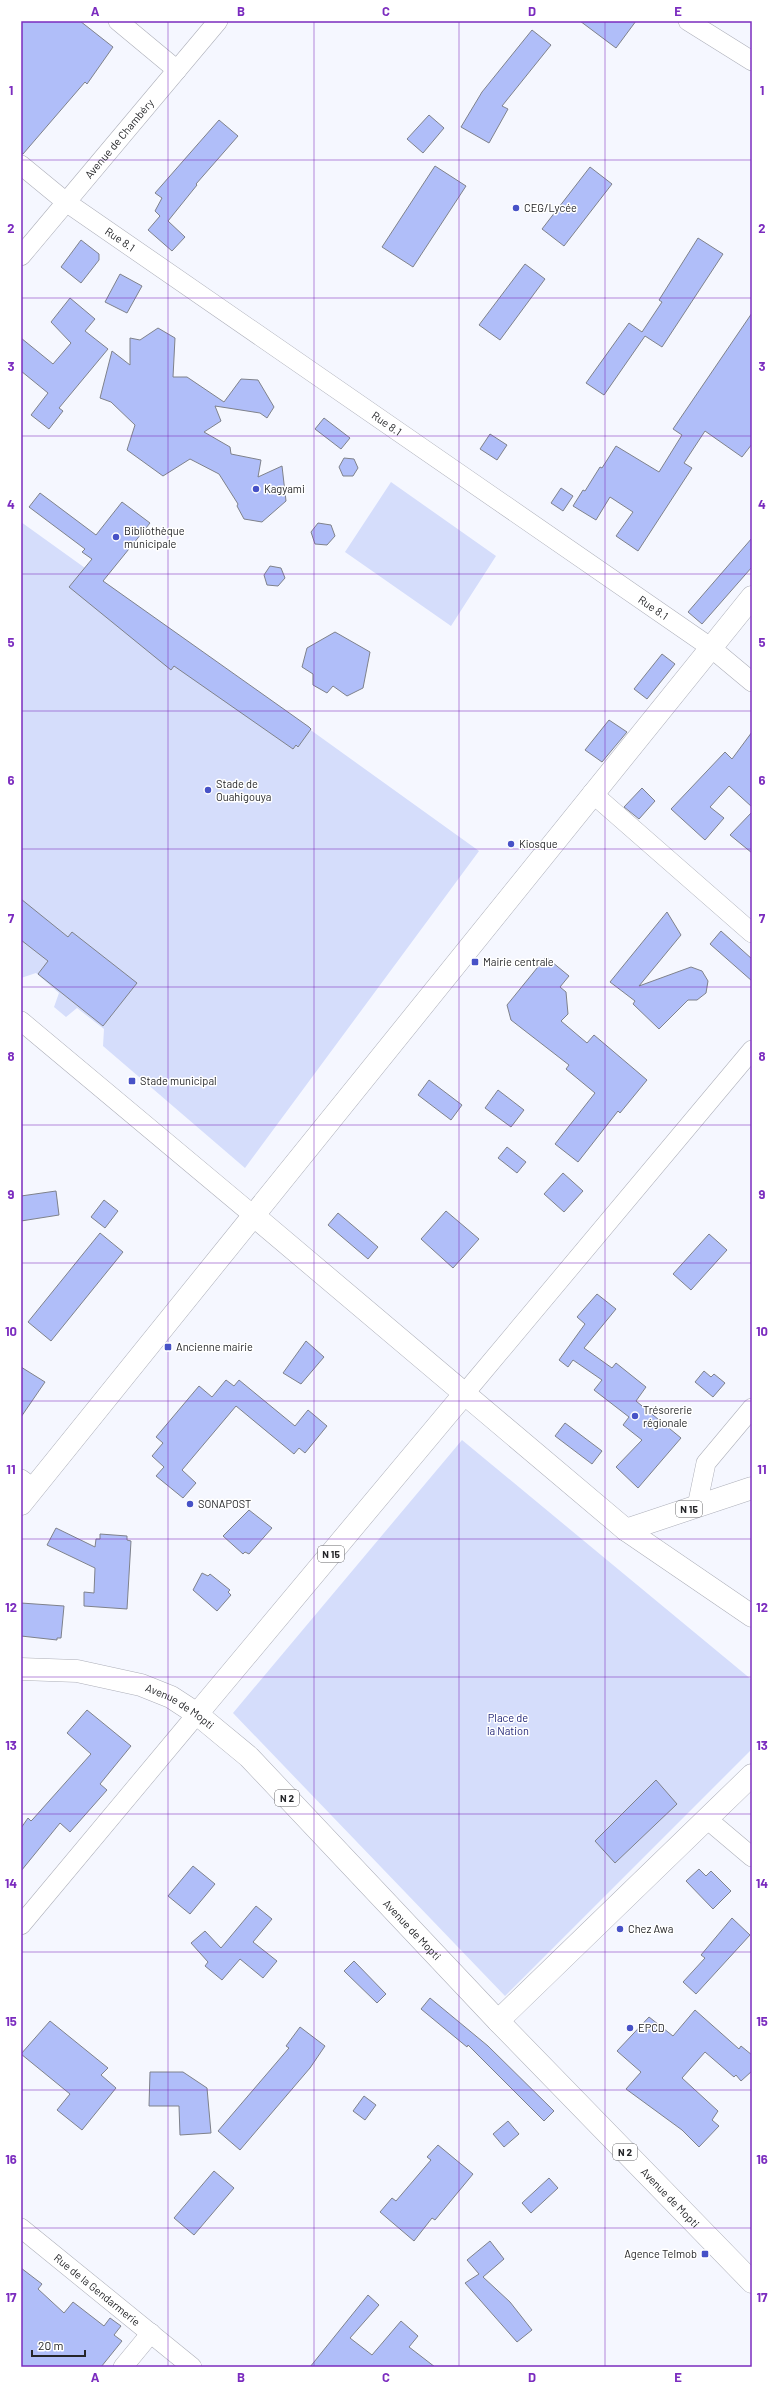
<svg xmlns="http://www.w3.org/2000/svg" width="773" height="2388" font-family="Barlow,sans-serif">
<style>
.green{fill:#d5ddfb}
.building{fill:#b0bef9;stroke:#7f828b}
.lines{fill:none;stroke-linecap:round;stroke-linejoin:round}
.minor-casing{stroke:#adafb9;stroke-width:20}
.major-casing{stroke:#adafb9;stroke-width:23}
.minor{stroke:#fff;stroke-width:19}
.major{stroke:#fff;stroke-width:22}
.grid{fill:none;stroke:#7b2cbf;stroke-width:1;stroke-opacity:0.55}
.poi-dot{fill:#4752c7;stroke:#fff;stroke-width:1.5}
.labels{text-anchor:middle;stroke-width:3;stroke-linejoin:round;paint-order:stroke}
.shield{fill:#fff;stroke:#666769;stroke-width:1}
.shield-label{font-size:10px;font-weight:bold;fill:#252629}
.street-label{font-size:11px;fill:#252629;stroke:#fff}
.poi-label{font-size:11px;fill:#252629;stroke:#fff;text-anchor:start}
.park-label{font-size:11px;fill:#212476;stroke:#fff}
.neatline{fill:none;stroke:#7b2cbf;stroke-width:1.5}
.grid-label{font-size:13px;text-anchor:middle;font-weight:bold;fill:#7b2cbf}
</style>
<rect width="100%" height="100%" fill="#f5f7ff"/>
<path class="green" d="M 391,482 L 496,556 L 451,626 L 345,552 Z
M 21,522 L 479,851 L 245,1168 L 103,1046 L 104,1029 L 77,1008 L 66,1017 L 54,1007 L 59,993 L 36,973 L 21,978 Z
M 462,1440 L 752,1680 L 752,1749 L 505,1996 L 233,1713 Z"/>
<path class="building" d="M 21,21 L 80,21 L 113,47 L 87,84 L 85,82 L 23,154 L 21,154 Z
M 580,21 L 636,21 L 616,48 Z
M 532,30 L 551,45 L 502,106 L 508,109 L 489,143 L 461,127 L 482,92 Z
M 429,115 L 444,128 L 423,153 L 407,139 Z
M 219,120 L 238,136 L 196,184 L 197,185 L 168,221 L 185,237 L 172,251 L 148,230 L 160,216 L 155,211 L 162,198 L 155,193 Z
M 435,166 L 466,186 L 413,267 L 382,247 Z
M 590,167 L 612,184 L 564,246 L 542,229 Z
M 698,238 L 723,254 L 662,347 L 645,336 L 604,395 L 586,383 L 629,323 L 642,332 L 662,302 L 659,300 Z
M 81,240 L 99,254 L 99,260 L 81,283 L 61,267 Z
M 525,264 L 545,279 L 500,340 L 479,325 Z
M 120,274 L 142,286 L 127,313 L 105,302 Z
M 70,298 L 95,319 L 85,331 L 108,349 L 59,408 L 63,411 L 49,429 L 31,415 L 48,393 L 21,371 L 21,338 L 53,364 L 71,343 L 51,322 Z
M 752,313 L 752,444 L 742,457 L 705,431 L 684,463 L 692,468 L 638,551 L 616,536 L 633,512 L 610,497 L 596,520 L 573,506 L 583,490 L 585,491 L 600,467 L 602,468 L 616,446 L 659,472 L 682,435 L 673,429 Z
M 158,328 L 175,338 L 173,377 L 187,377 L 224,402 L 241,379 L 258,380 L 274,407 L 267,418 L 260,413 L 215,406 L 221,421 L 204,432 L 230,447 L 231,454 L 261,460 L 258,477 L 282,466 L 286,501 L 262,522 L 244,519 L 237,506 L 238,504 L 219,474 L 190,459 L 163,476 L 127,450 L 135,425 L 111,402 L 100,398 L 112,351 L 130,365 L 130,338 L 140,340 Z
M 324,418 L 350,438 L 341,449 L 315,429 Z
M 490,434 L 507,445 L 497,460 L 480,449 Z
M 344,458 L 354,459 L 358,468 L 353,476 L 343,476 L 339,467 Z
M 561,488 L 573,496 L 563,511 L 551,503 Z
M 40,493 L 96,535 L 122,502 L 150,523 L 103,581 L 309,727 L 311,729 L 298,747 L 296,745 L 293,749 L 174,666 L 171,670 L 69,587 L 92,559 L 82,552 L 85,549 L 29,507 Z
M 318,523 L 331,525 L 335,536 L 327,545 L 315,544 L 311,532 Z
M 752,538 L 752,567 L 702,624 L 688,612 Z
M 270,566 L 281,568 L 285,578 L 278,586 L 267,585 L 264,575 Z
M 335,632 L 370,652 L 363,688 L 347,696 L 333,686 L 327,693 L 313,685 L 313,674 L 302,667 L 307,648 Z
M 662,654 L 675,664 L 647,699 L 634,689 Z
M 609,720 L 627,732 L 602,762 L 585,750 Z
M 752,732 L 752,807 L 729,786 L 710,807 L 724,818 L 705,840 L 671,809 L 725,752 L 732,759 Z
M 642,788 L 655,801 L 639,819 L 624,807 Z
M 752,812 L 752,853 L 730,835 Z
M 21,899 L 68,937 L 72,932 L 137,983 L 103,1026 L 38,974 L 48,961 L 21,940 Z
M 667,912 L 681,935 L 639,986 L 691,967 L 702,971 L 708,981 L 706,993 L 697,1000 L 688,1000 L 659,1029 L 633,1004 L 635,1001 L 610,982 Z
M 721,931 L 752,959 L 752,981 L 710,944 Z
M 546,957 L 569,976 L 560,987 L 566,992 L 568,1014 L 561,1021 L 587,1043 L 594,1035 L 647,1080 L 620,1113 L 618,1111 L 578,1162 L 555,1144 L 595,1093 L 566,1069 L 569,1065 L 511,1020 L 507,1005 Z
M 429,1080 L 462,1105 L 451,1120 L 418,1095 Z
M 498,1090 L 524,1110 L 511,1127 L 485,1108 Z
M 507,1147 L 526,1162 L 517,1173 L 498,1158 Z
M 563,1173 L 583,1191 L 564,1212 L 544,1194 Z
M 56,1191 L 59,1215 L 21,1221 L 21,1196 Z
M 104,1200 L 118,1211 L 105,1228 L 91,1217 Z
M 446,1211 L 479,1239 L 453,1268 L 421,1239 Z
M 338,1213 L 378,1247 L 368,1259 L 328,1225 Z
M 100,1233 L 123,1252 L 51,1341 L 28,1322 Z
M 709,1234 L 727,1250 L 691,1290 L 673,1274 Z
M 597,1294 L 616,1309 L 584,1348 L 612,1368 L 616,1363 L 646,1387 L 636,1401 L 681,1438 L 638,1488 L 616,1467 L 642,1440 L 623,1425 L 629,1417 L 594,1390 L 602,1380 L 573,1360 L 568,1367 L 559,1360 L 585,1324 L 577,1317 Z
M 306,1341 L 324,1357 L 301,1384 L 283,1373 Z
M 21,1367 L 45,1382 L 21,1417 Z
M 704,1371 L 711,1377 L 714,1374 L 725,1383 L 713,1397 L 695,1382 Z
M 226,1380 L 234,1386 L 239,1380 L 295,1426 L 308,1410 L 327,1426 L 305,1453 L 299,1448 L 294,1454 L 236,1406 L 182,1470 L 196,1483 L 183,1498 L 156,1476 L 164,1467 L 152,1456 L 163,1443 L 156,1437 L 199,1386 L 212,1397 Z
M 565,1423 L 602,1451 L 592,1464 L 555,1436 Z
M 249,1510 L 272,1528 L 249,1554 L 245,1552 L 243,1554 L 223,1536 Z
M 56,1528 L 95,1547 L 96,1539 L 100,1539 L 100,1534 L 127,1536 L 127,1540 L 131,1541 L 127,1609 L 84,1606 L 84,1592 L 94,1593 L 95,1568 L 47,1545 Z
M 202,1573 L 208,1576 L 210,1574 L 230,1590 L 228,1592 L 231,1595 L 217,1611 L 193,1590 Z
M 21,1603 L 64,1606 L 61,1638 L 57,1638 L 57,1640 L 21,1636 Z
M 87,1710 L 131,1746 L 100,1784 L 107,1790 L 70,1832 L 60,1823 L 21,1871 L 21,1828 L 28,1818 L 31,1821 L 33,1819 L 91,1754 L 67,1733 Z
M 656,1780 L 677,1804 L 615,1863 L 595,1841 Z
M 193,1866 L 215,1884 L 190,1914 L 168,1896 Z
M 699,1869 L 706,1876 L 711,1871 L 731,1891 L 713,1909 L 686,1881 Z
M 256,1906 L 272,1919 L 253,1942 L 277,1961 L 263,1978 L 240,1959 L 222,1980 L 205,1966 L 208,1962 L 191,1943 L 205,1931 L 221,1948 Z
M 732,1918 L 750,1935 L 696,1994 L 683,1982 L 705,1958 L 701,1955 Z
M 354,1961 L 386,1994 L 377,2003 L 344,1971 Z
M 430,1998 L 488,2046 L 554,2111 L 544,2121 L 468,2045 L 467,2047 L 421,2009 Z
M 695,2010 L 739,2049 L 741,2046 L 752,2055 L 752,2071 L 741,2081 L 736,2075 L 734,2077 L 705,2052 L 682,2078 L 718,2111 L 712,2120 L 719,2126 L 699,2147 L 682,2130 L 626,2089 L 641,2072 L 617,2051 L 649,2017 L 673,2036 Z
M 50,2021 L 108,2068 L 101,2075 L 116,2088 L 82,2130 L 57,2110 L 70,2094 L 21,2054 Z
M 300,2027 L 325,2046 L 310,2068 L 240,2150 L 218,2131 L 289,2048 L 286,2046 Z
M 150,2072 L 183,2072 L 207,2088 L 211,2133 L 180,2135 L 179,2106 L 149,2106 Z
M 364,2096 L 376,2105 L 365,2120 L 353,2111 Z
M 508,2121 L 519,2134 L 504,2147 L 493,2134 Z
M 438,2145 L 473,2174 L 435,2220 L 432,2218 L 414,2241 L 380,2212 L 392,2198 L 396,2201 L 431,2160 L 427,2157 Z
M 214,2171 L 234,2188 L 194,2235 L 174,2218 Z
M 549,2178 L 558,2188 L 531,2213 L 522,2203 Z
M 490,2241 L 504,2259 L 483,2277 L 510,2302 L 532,2330 L 517,2342 L 465,2283 L 479,2274 L 467,2260 Z
M 21,2268 L 42,2284 L 38,2289 L 64,2313 L 73,2302 L 104,2326 L 110,2318 L 121,2326 L 114,2335 L 122,2341 L 101,2367 L 21,2367 Z
M 368,2295 L 379,2305 L 350,2338 L 372,2355 L 401,2321 L 418,2336 L 409,2347 L 435,2367 L 310,2367 Z"/>
<g class="lines">
<g class="minor-casing">
<g id="minor">
<path d="M 118,21 L 177,70"/>
<path d="M 688,21 L 752,61"/>
<path id="s1" d="M 21,165 L 66,202 L 710,647 L 752,682"/>
<path id="s2" d="M 21,256 L 218,21"/>
<path d="M 592,793 L 752,933"/>
<path d="M 21,1021 L 253,1215"/>
<path d="M 465,1393 L 752,1050"/>
<path d="M 21,1479 L 33,1488"/>
<path d="M 697,1506 L 706,1463 L 752,1408"/>
<path d="M 707,1819 L 752,1857"/>
<path d="M 21,1925 L 197,1714"/>
<path id="s3" d="M 21,2228 L 192,2367"/>
<path d="M 123,2367 L 151,2333"/>
</g>
</g>
<g class="major-casing">
<g id="major">
<path d="M 253,1215 L 626,1530 L 752,1616"/>
<path d="M 21,1504 L 752,597"/>
<path d="M 626,1530 L 752,1488"/>
<path id="s4" d="M 21,1669 L 77,1671 L 141,1685 L 171,1697 L 197,1714 L 249,1757 L 498,2021 L 752,2282"/>
<path d="M 197,1714 L 465,1393"/>
<path d="M 498,2021 L 752,1775"/>
</g>
</g>
<use href="#minor" class="minor"/>
<use href="#major" class="major"/>
</g>
<path class="grid" d="M 168,21 L 168,2367M 314,21 L 314,2367M 459,21 L 459,2367M 605,21 L 605,2367M 21,160 L 752,160M 21,298 L 752,298M 21,436 L 752,436M 21,574 L 752,574M 21,711 L 752,711M 21,849 L 752,849M 21,987 L 752,987M 21,1125 L 752,1125M 21,1263 L 752,1263M 21,1401 L 752,1401M 21,1539 L 752,1539M 21,1677 L 752,1677M 21,1814 L 752,1814M 21,1952 L 752,1952M 21,2090 L 752,2090M 21,2228 L 752,2228"/>
<g class="poi-dot">
<circle cx="516" cy="208" r="4"/>
<circle cx="256" cy="489" r="4"/>
<circle cx="116" cy="537" r="4"/>
<circle cx="208" cy="790" r="4"/>
<circle cx="511" cy="844" r="4"/>
<rect x="471" y="958" width="8" height="8" rx="2"/>
<rect x="128" y="1077" width="8" height="8" rx="2"/>
<rect x="164" y="1343" width="8" height="8" rx="2"/>
<circle cx="635" cy="1416" r="4"/>
<circle cx="190" cy="1504" r="4"/>
<circle cx="620" cy="1929" r="4"/>
<circle cx="630" cy="2028" r="4"/>
<rect x="701" y="2250" width="8" height="8" rx="2"/>
</g>
<g class="labels">
<g class="shield">
<rect x="676" y="1501" width="26" height="16" rx="3"/>
<rect x="318" y="1546" width="26" height="16" rx="3"/>
<rect x="275" y="1790" width="24" height="16" rx="3"/>
<rect x="613" y="2144" width="24" height="16" rx="3"/>
</g>
<g class="shield-label">
<text x="689" y="1513">N 15</text>
<text x="331" y="1558">N 15</text>
<text x="287" y="1802">N 2</text>
<text x="625" y="2156">N 2</text>
</g>
<g class="street-label">
<text dy="4" stroke="none"><textPath href="#s2" startOffset="153">Avenue de Chambéry</textPath></text>
<text dy="4" stroke="none"><textPath href="#s1" startOffset="124">Rue 8.1</textPath></text>
<text dy="4" stroke="none"><textPath href="#s1" startOffset="448">Rue 8.1</textPath></text>
<text dy="4" stroke="none"><textPath href="#s1" startOffset="772">Rue 8.1</textPath></text>
<text dy="4" stroke="none"><textPath href="#s4" startOffset="166">Avenue de Mopti</textPath></text>
<text dy="4" stroke="none"><textPath href="#s4" startOffset="490">Avenue de Mopti</textPath></text>
<text dy="4" stroke="none"><textPath href="#s4" startOffset="862">Avenue de Mopti</textPath></text>
<text dy="4" stroke="none"><textPath href="#s3" startOffset="98">Rue de la Gendarmerie</textPath></text>
</g>
<g class="poi-label">
<text x="524" y="212">CEG/Lycée</text>
<text x="264" y="493">Kagyami</text>
<text x="124" y="535">Bibliothèque<tspan x="124" dy="13">municipale</tspan></text>
<text x="216" y="788">Stade de<tspan x="216" dy="13">Ouahigouya</tspan></text>
<text x="519" y="848">Kiosque</text>
<text x="483" y="966">Mairie centrale</text>
<text x="140" y="1085">Stade municipal</text>
<text x="176" y="1351">Ancienne mairie</text>
<text x="643" y="1414">Trésorerie<tspan x="643" dy="13">régionale</tspan></text>
<text x="198" y="1508">SONAPOST</text>
<text x="628" y="1933">Chez Awa</text>
<text x="638" y="2032">EPCD</text>
<text x="697" y="2258" text-anchor="end">Agence Telmob</text>
</g>
<g class="park-label">
<text x="508" y="1722">Place de<tspan x="508" dy="13">la Nation</tspan></text>
</g>
</g>
<rect width="773" height="2388" fill="none" stroke="#ffffff" stroke-width="44"/>
<path d="M32 2350v6h53v-6" fill="none" stroke="#252629" stroke-width="2"/>
<text x="38" y="2350" font-size="12" fill="#252629" stroke="#ffffff" stroke-width="3" paint-order="stroke">20 m</text>
<rect x="22" y="22" width="729" height="2344" class="neatline"/>
<g class="grid-label">
<text x="95" y="16">A</text>
<text x="241" y="16">B</text>
<text x="386" y="16">C</text>
<text x="532" y="16">D</text>
<text x="678" y="16">E</text>
<text x="11" y="95">1</text>
<text x="762" y="95">1</text>
<text x="11" y="233">2</text>
<text x="762" y="233">2</text>
<text x="11" y="371">3</text>
<text x="762" y="371">3</text>
<text x="11" y="509">4</text>
<text x="762" y="509">4</text>
<text x="11" y="647">5</text>
<text x="762" y="647">5</text>
<text x="11" y="785">6</text>
<text x="762" y="785">6</text>
<text x="11" y="923">7</text>
<text x="762" y="923">7</text>
<text x="11" y="1061">8</text>
<text x="762" y="1061">8</text>
<text x="11" y="1199">9</text>
<text x="762" y="1199">9</text>
<text x="11" y="1336">10</text>
<text x="762" y="1336">10</text>
<text x="11" y="1474">11</text>
<text x="762" y="1474">11</text>
<text x="11" y="1612">12</text>
<text x="762" y="1612">12</text>
<text x="11" y="1750">13</text>
<text x="762" y="1750">13</text>
<text x="11" y="1888">14</text>
<text x="762" y="1888">14</text>
<text x="11" y="2026">15</text>
<text x="762" y="2026">15</text>
<text x="11" y="2164">16</text>
<text x="762" y="2164">16</text>
<text x="11" y="2302">17</text>
<text x="762" y="2302">17</text>
<text x="95" y="2382">A</text>
<text x="241" y="2382">B</text>
<text x="386" y="2382">C</text>
<text x="532" y="2382">D</text>
<text x="678" y="2382">E</text>
</g>
</svg>
